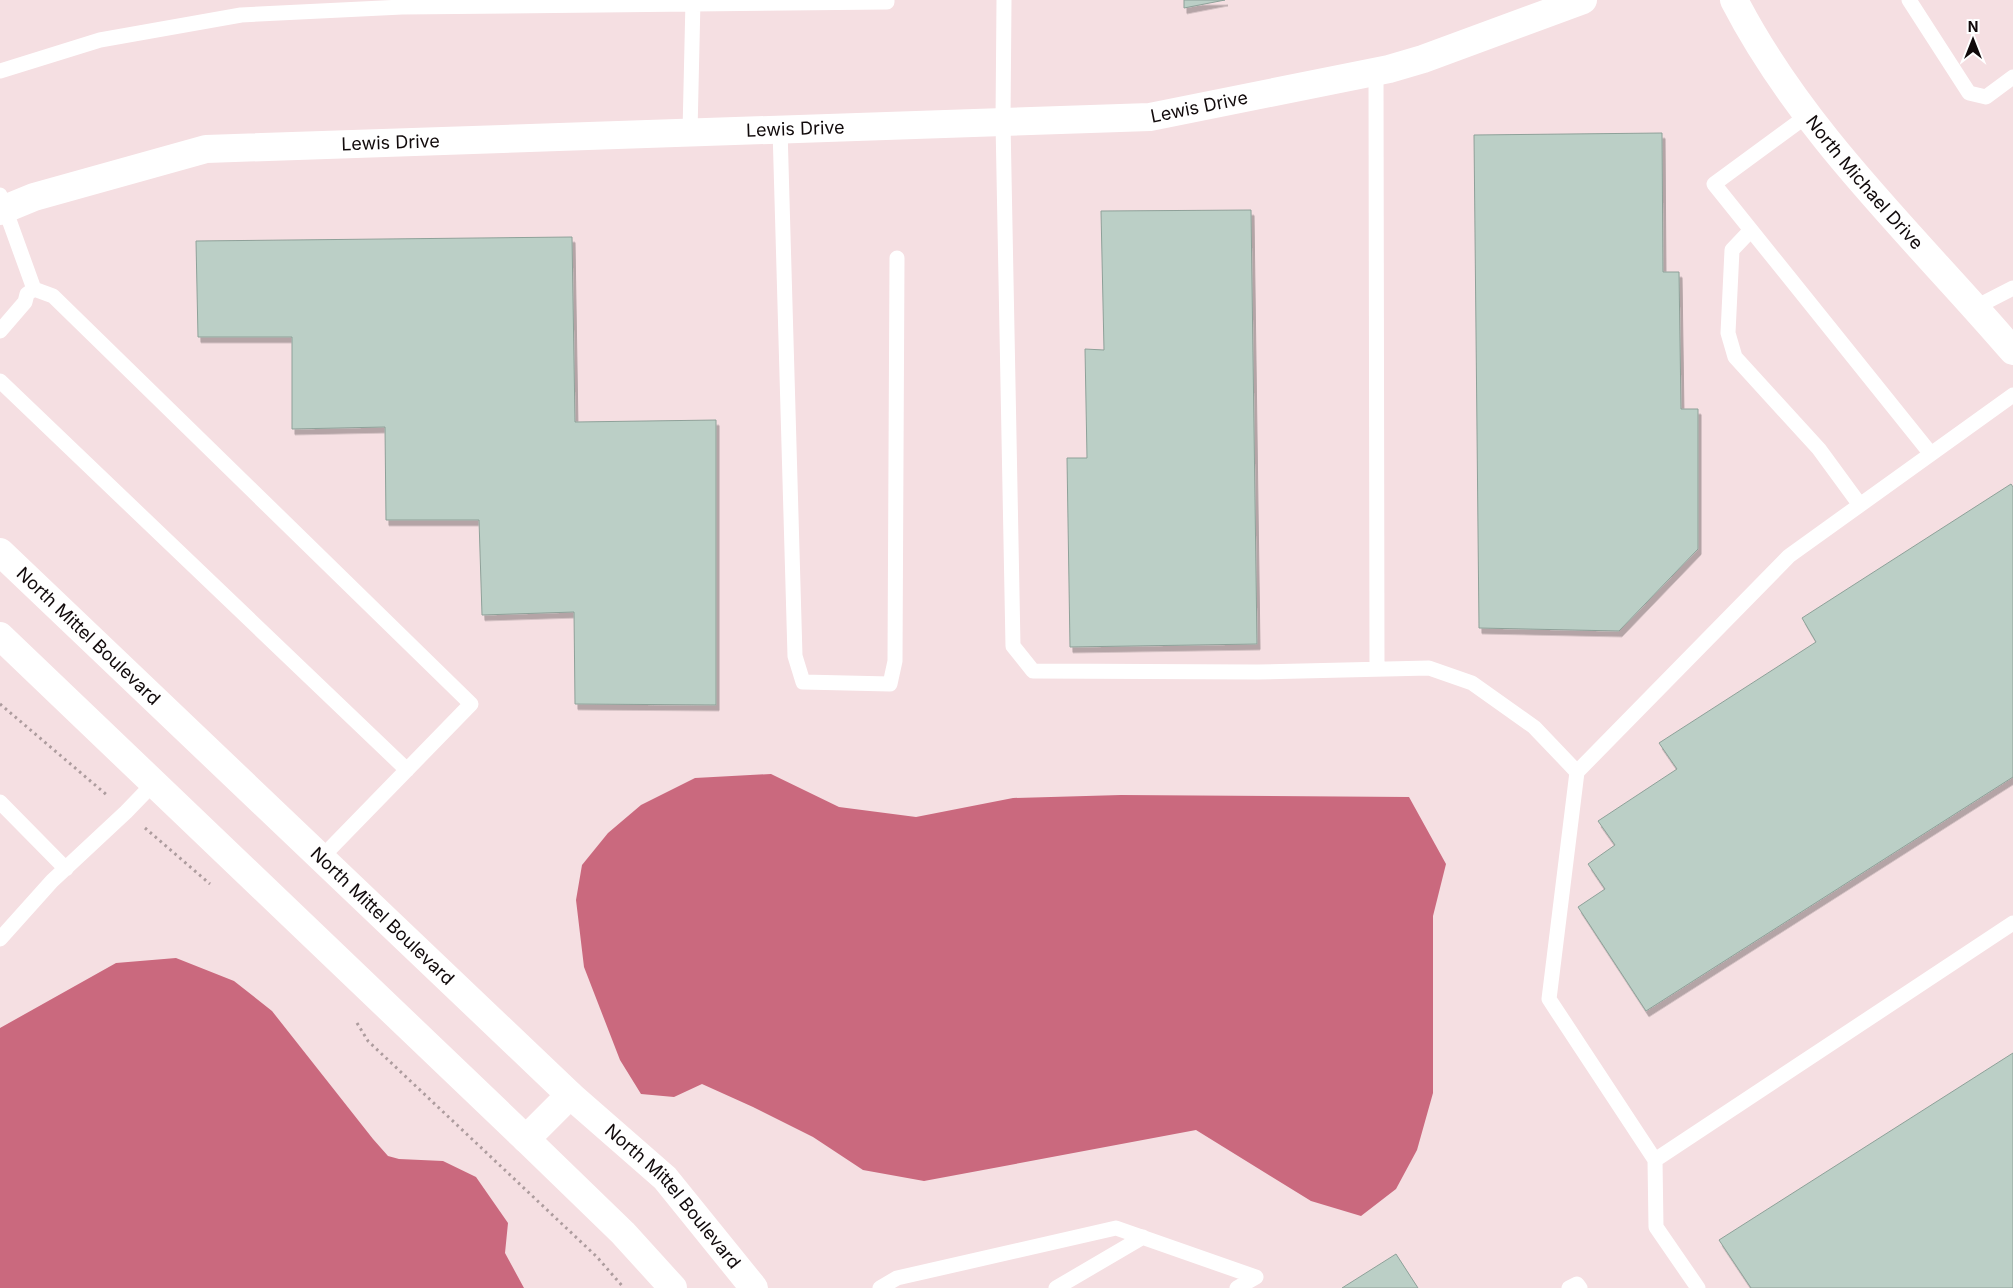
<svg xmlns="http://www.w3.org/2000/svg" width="2013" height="1288" font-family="Inter,sans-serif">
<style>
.water{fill:#ca697e}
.building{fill:#bbcfc6;stroke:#8ea199;filter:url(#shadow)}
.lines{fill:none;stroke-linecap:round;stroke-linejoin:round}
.path{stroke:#ad9c9e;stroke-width:3;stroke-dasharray:2.5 4;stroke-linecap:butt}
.lane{stroke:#fff;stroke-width:15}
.street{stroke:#fff;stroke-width:28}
.labels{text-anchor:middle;stroke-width:4.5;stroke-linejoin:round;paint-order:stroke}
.street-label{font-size:18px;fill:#110a0b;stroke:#fff}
</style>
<defs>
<filter id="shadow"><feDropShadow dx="3" dy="5.5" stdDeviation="0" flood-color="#0004"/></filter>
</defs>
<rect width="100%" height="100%" fill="#f5dfe2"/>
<path class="water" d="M 771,774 L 839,807 L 916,817 L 1013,798 L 1121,795 L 1409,797 L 1446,864 L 1433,916 L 1433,1093 L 1417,1150 L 1396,1189 L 1361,1216 L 1311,1201 L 1196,1130 L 924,1181 L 863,1170 L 813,1137 L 753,1107 L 702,1084 L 674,1097 L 641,1094 L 620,1060 L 584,967 L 576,900 L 582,865 L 608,833 L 641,805 L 695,778 Z
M 176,958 L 234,981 L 272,1011 L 373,1139 L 388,1156 L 399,1159 L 443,1161 L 476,1177 L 508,1223 L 505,1253 L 524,1288 L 0,1288 L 0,1028 L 116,963 Z"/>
<path class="building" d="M 1184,0 L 1225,0 L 1184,8 Z
M 1662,133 L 1663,272 L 1679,272 L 1681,409 L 1698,409 L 1698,549 L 1619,631 L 1479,628 L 1474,135 Z
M 1251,210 L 1257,644 L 1070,647 L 1067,458 L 1087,458 L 1085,349 L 1104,350 L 1101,211 Z
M 572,237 L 575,422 L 716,420 L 716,705 L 575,704 L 574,612 L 482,615 L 479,520 L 386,520 L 385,427 L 292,429 L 292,337 L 198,337 L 196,241 Z
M 2011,484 L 2013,487 L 2013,777 L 1646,1011 L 1578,907 L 1605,889 L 1588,864 L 1615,845 L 1598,821 L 1677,769 L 1659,743 L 1816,642 L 1802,618 Z
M 2013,1053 L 2013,1288 L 1751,1288 L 1719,1240 Z
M 1396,1254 L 1418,1288 L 1342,1288 Z"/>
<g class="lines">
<path class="path" d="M 0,704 L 108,796
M 145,828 L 210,884
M 357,1023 L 368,1041 L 597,1257 L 624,1288"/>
<path class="lane" d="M 1004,0 L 1003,122 L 1013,646 L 1033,671 L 1258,672 L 1429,668 L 1472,683 L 1534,727 L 1577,772
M 1909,0 L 1969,93 L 1986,97 L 2013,77
M 0,71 L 100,40 L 241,15 L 402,7 L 887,2 L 887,0
M 1376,72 L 1377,669
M 1808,115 L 1714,184 L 1931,454
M 780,129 L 795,656 L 803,682 L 890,684 L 895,661 L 897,258
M 690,132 L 693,0
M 0,195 L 34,289
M 1751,230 L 1732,250 L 1728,333 L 1735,357 L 1819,449 L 1860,505
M 1976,307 L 2013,288
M 0,331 L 25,302 L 27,294 L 34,289 L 53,296 L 471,704 L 322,857
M 0,381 L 407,770
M 2013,395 L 1789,556 L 1577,772 L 1549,999 L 1655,1160 L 2013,923
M 0,802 L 66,869
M 0,939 L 52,881 L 126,812 L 154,783
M 1655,1160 L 1656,1227 L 1698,1288
M 880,1288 L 897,1278 L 1116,1228 L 1256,1277 L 1237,1288
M 1056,1288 L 1143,1237
M 1569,1288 L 1577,1284 L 1580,1288"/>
<g class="street">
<path id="s1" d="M 1734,0 C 1803,134 1916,238 2013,351"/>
<path id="s2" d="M 0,211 L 34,197 L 206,149 L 1150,117 L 1389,69 L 1423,59 L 1583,0"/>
<path id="s3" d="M 0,552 L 570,1095 L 665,1178 L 754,1288"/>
<path d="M 0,636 L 526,1139 L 623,1233 L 673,1288"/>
<path d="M 526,1139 L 570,1095"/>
</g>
</g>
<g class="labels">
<g class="street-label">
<text dy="6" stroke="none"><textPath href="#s2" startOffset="1210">Lewis Drive</textPath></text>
<text dy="6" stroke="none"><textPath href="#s2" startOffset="805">Lewis Drive</textPath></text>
<text dy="6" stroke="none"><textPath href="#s2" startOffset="400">Lewis Drive</textPath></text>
<text dy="6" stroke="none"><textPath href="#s1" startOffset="225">North Michael Drive</textPath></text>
<text dy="6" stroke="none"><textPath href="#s3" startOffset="122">North Mittel Boulevard</textPath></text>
<text dy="6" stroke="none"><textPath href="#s3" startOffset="528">North Mittel Boulevard</textPath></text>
<text dy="6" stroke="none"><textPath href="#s3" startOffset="932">North Mittel Boulevard</textPath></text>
</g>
</g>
<g transform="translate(1973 40)" stroke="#ffffff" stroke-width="4" paint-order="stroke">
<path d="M0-4L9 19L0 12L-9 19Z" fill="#110a0b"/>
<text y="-8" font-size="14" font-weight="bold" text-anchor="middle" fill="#110a0b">N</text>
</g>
</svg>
